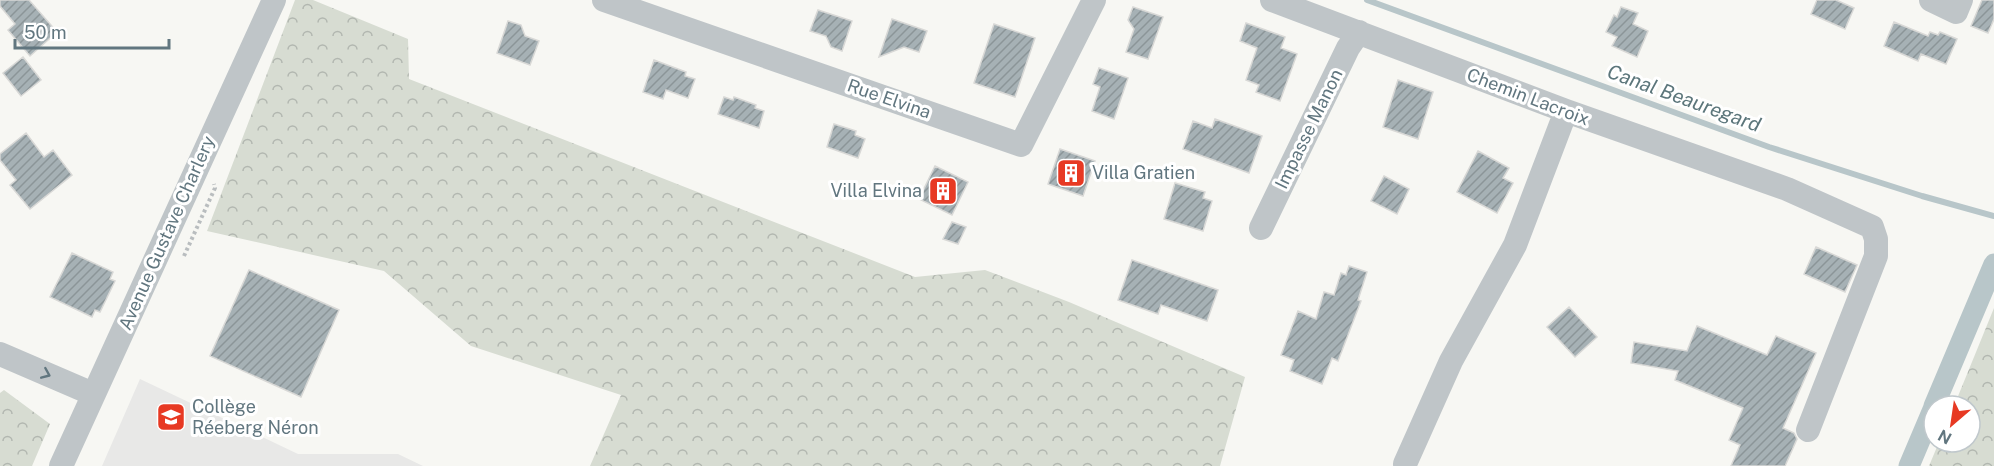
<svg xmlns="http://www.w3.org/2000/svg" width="1994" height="466" font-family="'Public Sans',sans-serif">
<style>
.built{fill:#e8e8e7}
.forest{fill:url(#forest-crowns)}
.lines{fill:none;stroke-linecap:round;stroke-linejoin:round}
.stream{stroke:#b8c6c9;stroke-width:6}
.canal{stroke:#b8c6c9;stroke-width:21}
.building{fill:url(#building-hatch);stroke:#d8d8d6;stroke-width:1.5}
.path{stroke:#b9bdbf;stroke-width:4;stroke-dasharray:3 3;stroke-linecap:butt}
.minor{stroke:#bfc5c8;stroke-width:24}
.oneway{stroke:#61767f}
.labels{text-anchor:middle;stroke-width:6;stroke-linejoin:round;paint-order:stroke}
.street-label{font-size:18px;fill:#61767f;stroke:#fff}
.poi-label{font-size:18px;fill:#61767f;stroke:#fff;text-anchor:start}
.water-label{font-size:20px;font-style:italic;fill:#5c767b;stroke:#fff}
</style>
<defs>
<pattern id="forest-crowns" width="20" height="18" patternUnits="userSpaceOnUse" patternTransform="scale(1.5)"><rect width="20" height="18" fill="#d7dcd2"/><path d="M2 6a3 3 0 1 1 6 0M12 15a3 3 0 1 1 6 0" fill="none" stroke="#b2b7b0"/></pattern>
<pattern id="building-hatch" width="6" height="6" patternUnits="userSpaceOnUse" patternTransform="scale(1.5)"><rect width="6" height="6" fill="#a6b1b5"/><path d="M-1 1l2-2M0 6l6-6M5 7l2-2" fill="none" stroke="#8b9598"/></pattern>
</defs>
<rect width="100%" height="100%" fill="#f7f7f3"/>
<path class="built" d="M 140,379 L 298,454 L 398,454 L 423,466 L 102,466 Z"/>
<path class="forest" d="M 295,0 L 313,0 L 408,39 L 409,79 L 915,277 L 985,270 L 1069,302 L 1245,377 L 1220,466 L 590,466 L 621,395 L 471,346 L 384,271 L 207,231 Z
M 1994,308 L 1994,466 L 1929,466 L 1939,442 L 1970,442 L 1970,406 L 1954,406 Z
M 4,390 L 50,424 L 32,466 L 0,466 L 0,393 Z"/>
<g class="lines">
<path class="stream" d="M 1367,0 L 1769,147 L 1922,196 L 1994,216"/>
<path class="canal" d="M 1934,406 L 1994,264
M 1909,466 L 1934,407"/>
</g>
<path class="building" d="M 0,0 L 29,0 L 57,32 L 30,56 L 8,30 L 15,24 L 0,6 Z
M 1817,0 L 1836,0 L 1854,8 L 1845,29 L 1811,14 Z
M 1982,0 L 1994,0 L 1994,19 L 1988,33 L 1971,26 Z
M 1133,7 L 1163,17 L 1148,59 L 1126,52 L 1134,29 L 1128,20 Z
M 1621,7 L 1638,13 L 1633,24 L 1648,31 L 1637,57 L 1612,46 L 1617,37 L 1606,32 L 1614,15 L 1617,17 Z
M 818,10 L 852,21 L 842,51 L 831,47 L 826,36 L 810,31 Z
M 892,19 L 927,31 L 919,52 L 904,47 L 879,57 Z
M 508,21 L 521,25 L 525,36 L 539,41 L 530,65 L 497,53 Z
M 1894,22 L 1928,36 L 1930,32 L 1938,35 L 1940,32 L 1957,39 L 1946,64 L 1921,54 L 1918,61 L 1884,46 Z
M 1246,23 L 1285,37 L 1281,48 L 1297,54 L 1280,101 L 1256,92 L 1259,85 L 1246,80 L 1257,48 L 1240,41 Z
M 994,24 L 1035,38 L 1015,97 L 974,83 Z
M 23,57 L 41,80 L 21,96 L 3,73 Z
M 654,60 L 686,72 L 685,76 L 695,79 L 688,98 L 666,90 L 663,99 L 643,92 Z
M 1099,68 L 1128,78 L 1114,119 L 1092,111 L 1100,87 L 1093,84 Z
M 1398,80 L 1433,92 L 1418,139 L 1383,127 Z
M 724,97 L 733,100 L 734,97 L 756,105 L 755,108 L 764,111 L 759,128 L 718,114 Z
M 1215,119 L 1262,136 L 1249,173 L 1183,149 L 1193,121 L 1212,128 Z
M 834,124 L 856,131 L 855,135 L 865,139 L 858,158 L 827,147 Z
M 26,133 L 44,157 L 53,150 L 72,175 L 30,209 L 10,185 L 16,180 L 0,160 L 0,154 Z
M 1060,149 L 1095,161 L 1083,196 L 1048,184 Z
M 1478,151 L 1509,168 L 1503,178 L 1513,183 L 1497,213 L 1457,192 Z
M 935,166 L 968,182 L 952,215 L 919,199 Z
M 1384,176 L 1409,189 L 1397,214 L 1371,201 Z
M 1175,183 L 1205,192 L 1203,198 L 1212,201 L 1203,231 L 1164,219 Z
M 952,222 L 966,227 L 958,244 L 943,239 Z
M 1816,247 L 1857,265 L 1845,292 L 1804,274 Z
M 72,253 L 113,272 L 110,279 L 115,281 L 100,312 L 95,310 L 92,317 L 50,297 Z
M 1132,260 L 1218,290 L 1207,321 L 1161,305 L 1158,314 L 1118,300 Z
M 1349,266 L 1367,272 L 1358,300 L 1361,301 L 1338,361 L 1332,358 L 1322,384 L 1290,371 L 1294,360 L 1281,355 L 1298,311 L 1316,319 L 1324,292 L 1334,295 L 1341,273 L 1346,275 Z
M 249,270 L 339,310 L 301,397 L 210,356 Z
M 1569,307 L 1597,337 L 1575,357 L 1547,327 Z
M 1697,326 L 1767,355 L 1776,336 L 1816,353 L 1783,428 L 1794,433 L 1797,439 L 1785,466 L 1731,466 L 1740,445 L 1729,440 L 1743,408 L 1675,380 L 1678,371 L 1631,363 L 1634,342 L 1687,351 Z"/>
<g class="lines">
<path class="path" d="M 184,256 L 215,188 L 214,184"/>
<path class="minor" d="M 604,0 L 1021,145 L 1094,0
M 1272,0 L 1566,111 L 1787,189 L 1872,227 L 1876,239 L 1876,256 L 1808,430
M 1931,0 L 1956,12 L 1961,0
M 1261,228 L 1348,48 L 1359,32
M 0,354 L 93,394
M 1405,464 L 1451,361 L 1515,245 L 1566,111
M 61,466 L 274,0"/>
</g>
<defs><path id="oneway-chevron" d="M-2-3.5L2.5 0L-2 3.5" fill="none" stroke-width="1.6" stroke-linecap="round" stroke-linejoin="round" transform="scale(1.5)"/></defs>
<use class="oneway" href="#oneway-chevron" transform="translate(46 374) rotate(23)"/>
<defs>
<g id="building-square" transform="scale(1.5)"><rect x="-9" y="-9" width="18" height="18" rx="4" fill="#e73923" stroke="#fff"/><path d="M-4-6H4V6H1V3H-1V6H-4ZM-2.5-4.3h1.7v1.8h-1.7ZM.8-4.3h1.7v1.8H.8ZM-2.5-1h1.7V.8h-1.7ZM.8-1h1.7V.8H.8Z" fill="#fff"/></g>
<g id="school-square" transform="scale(1.5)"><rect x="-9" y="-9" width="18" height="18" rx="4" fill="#e73923" stroke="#fff"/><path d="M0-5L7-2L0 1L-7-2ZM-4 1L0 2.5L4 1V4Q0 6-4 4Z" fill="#fff"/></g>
</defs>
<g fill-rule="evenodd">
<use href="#building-square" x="1071" y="173"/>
<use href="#building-square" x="943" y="191"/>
<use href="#school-square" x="171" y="417"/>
</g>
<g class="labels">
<g class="street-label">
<text transform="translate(1528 97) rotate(21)" y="6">Chemin Lacroix</text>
<text transform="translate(889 99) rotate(19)" y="6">Rue Elvina</text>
<text transform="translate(1309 129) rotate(-64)" y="6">Impasse Manon</text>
<text transform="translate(167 233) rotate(-66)" y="6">Avenue Gustave Charlery</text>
</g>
<g class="poi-label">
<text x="1092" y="179">Villa Gratien</text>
<text x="922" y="197" text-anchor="end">Villa Elvina</text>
<text x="192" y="413">Collège<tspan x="192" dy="21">Réeberg Néron</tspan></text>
</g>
<g class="water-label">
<text transform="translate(1684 98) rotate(20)" y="7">Canal Beauregard</text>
</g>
</g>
<g transform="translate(1952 424) rotate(209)"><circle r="28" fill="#ffffff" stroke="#c0c8cc" stroke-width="1.5"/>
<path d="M0-4.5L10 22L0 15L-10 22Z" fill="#e73923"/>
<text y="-9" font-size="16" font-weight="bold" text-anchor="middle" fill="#61767f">N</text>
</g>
<path d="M15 39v9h154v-9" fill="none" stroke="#61767f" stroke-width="3"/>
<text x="24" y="39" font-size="18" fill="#61767f" stroke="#ffffff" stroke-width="4.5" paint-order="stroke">50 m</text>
</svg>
